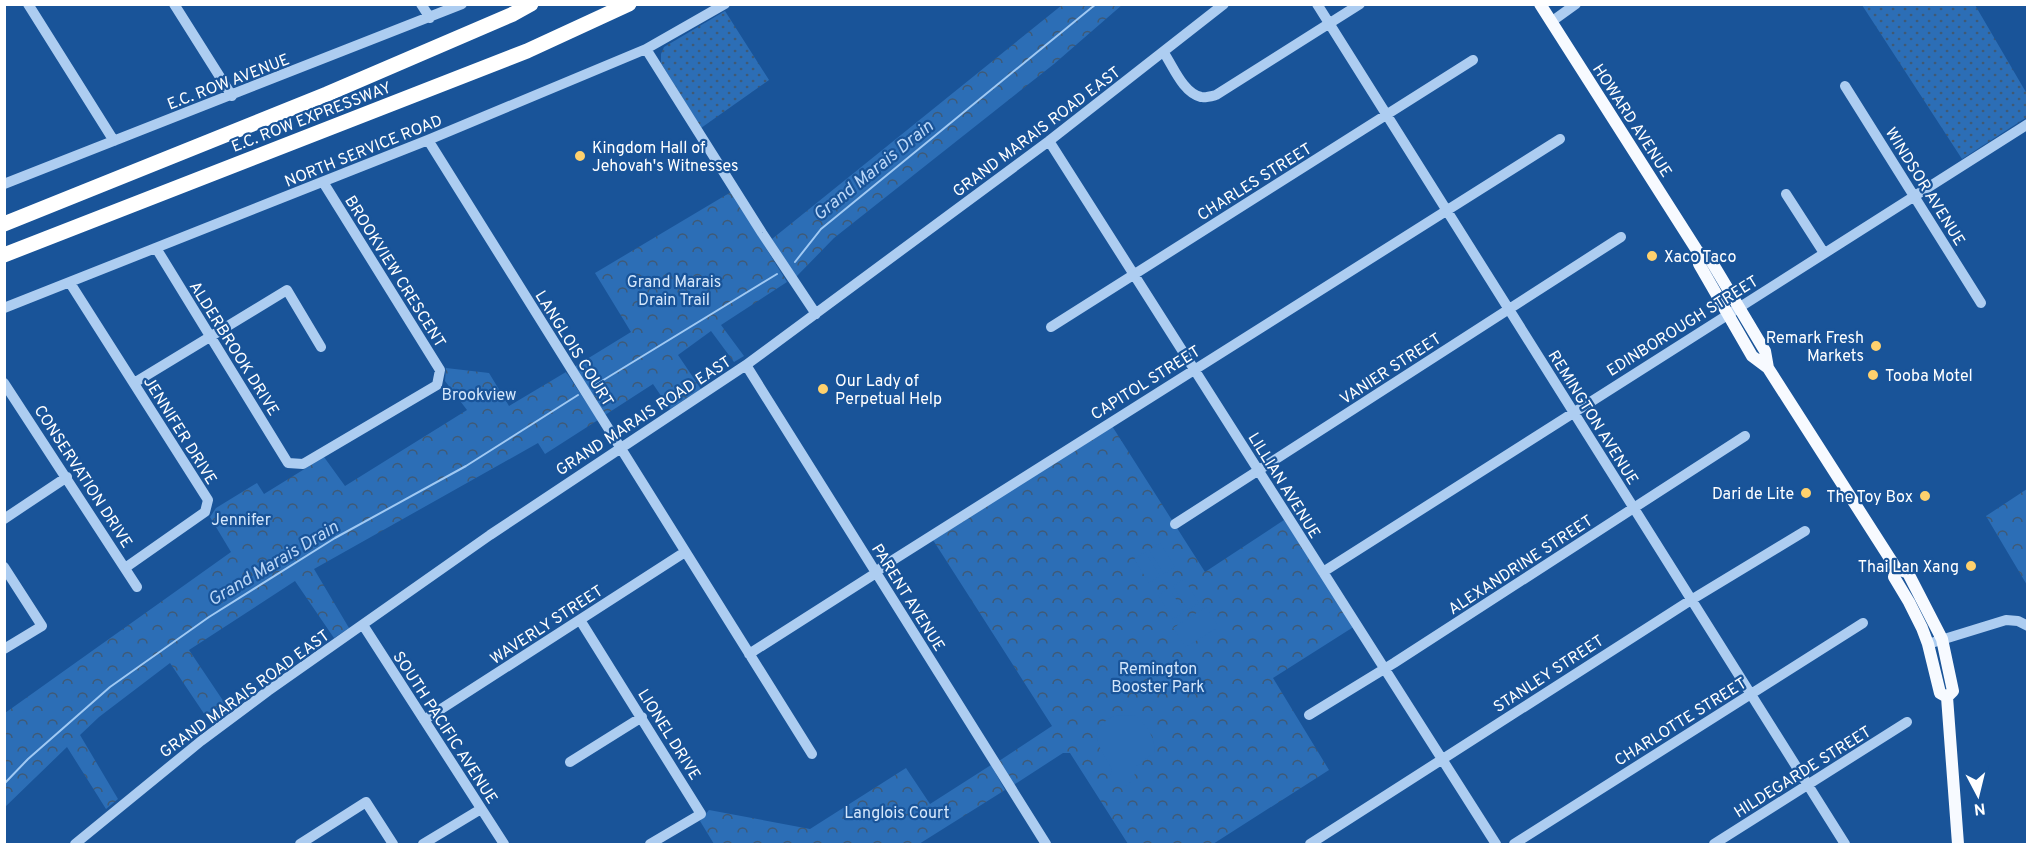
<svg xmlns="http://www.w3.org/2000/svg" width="2032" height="849" font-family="Overpass,sans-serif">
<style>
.grass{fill:url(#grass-dots)}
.forest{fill:url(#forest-crowns)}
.pitch{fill:#2c6eb6}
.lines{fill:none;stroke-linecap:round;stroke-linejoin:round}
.stream{stroke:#a0c9f3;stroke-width:2}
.minor{stroke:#adcdf1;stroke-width:10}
.major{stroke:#f7faff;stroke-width:12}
.highway{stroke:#fff;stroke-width:15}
.poi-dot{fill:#ffd16d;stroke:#195499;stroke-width:2}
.labels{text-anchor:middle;stroke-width:4.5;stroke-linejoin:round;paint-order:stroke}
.street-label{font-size:16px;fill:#fff;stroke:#195499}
.poi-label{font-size:16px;fill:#fff;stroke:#195499;text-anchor:start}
.park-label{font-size:16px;fill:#d4e7fc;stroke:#195499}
.water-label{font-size:18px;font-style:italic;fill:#bad7f8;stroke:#195499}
</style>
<defs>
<pattern id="grass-dots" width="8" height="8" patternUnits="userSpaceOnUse" patternTransform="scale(1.5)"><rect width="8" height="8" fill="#2c6eb6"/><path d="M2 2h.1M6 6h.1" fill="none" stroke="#3f5a76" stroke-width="1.8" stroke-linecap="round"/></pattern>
<pattern id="forest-crowns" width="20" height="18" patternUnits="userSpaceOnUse" patternTransform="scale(1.5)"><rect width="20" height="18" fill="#2c6eb6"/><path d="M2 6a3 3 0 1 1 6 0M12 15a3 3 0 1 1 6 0" fill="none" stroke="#3f5a76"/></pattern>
</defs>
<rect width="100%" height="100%" fill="#195499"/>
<path class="grass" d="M 1862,5 L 1975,5 L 2027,94 L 2027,117 L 1962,159 Z
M 725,11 L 769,80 L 701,128 L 661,63 L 661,54 L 664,47 Z"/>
<path class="forest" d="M 1062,5 L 1122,5 L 1054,64 L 834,238 L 796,277 L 772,239 Z
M 731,192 L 787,282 L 721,325 L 744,356 L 734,362 L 711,331 L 678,355 L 701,389 L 670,409 L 653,384 L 605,415 L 574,367 L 631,332 L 595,273 Z
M 446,368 L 489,373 L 509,406 L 566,372 L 598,420 L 545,454 L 538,443 L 314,569 L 349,628 L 334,638 L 295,581 L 189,650 L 230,711 L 211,724 L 170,663 L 99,717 L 80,735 L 118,799 L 106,809 L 67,747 L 5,807 L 5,713 L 231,552 L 210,517 L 216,508 L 257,483 L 264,494 L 324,457 L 345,486 L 467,410 L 445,381 Z
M 1112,426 L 1205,572 L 1284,520 L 1355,626 L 1273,678 L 1329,770 L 1213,844 L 1128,844 L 1070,753 L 1063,753 L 1012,786 L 999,761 L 1052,726 L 933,540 Z
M 2027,489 L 2027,585 L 1986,516 Z
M 991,765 L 1005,790 L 919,844 L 714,844 L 700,821 L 709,810 L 810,829 L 906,768 L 930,804 Z"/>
<path class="pitch" d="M 1160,543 L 1175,567 L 1164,574 L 1149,550 Z
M 1145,552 L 1160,576 L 1149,583 L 1134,559 Z
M 1184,579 L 1199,603 L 1188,610 L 1173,586 Z
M 1169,588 L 1184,612 L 1173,619 L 1158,595 Z
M 1206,607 L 1217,624 L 1217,628 L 1186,647 L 1173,628 Z
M 1116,715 L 1136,716 C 1148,728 1154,735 1155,752 L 1134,768 L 1135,779 L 1127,785 L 1116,786 L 1109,778 L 1112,769 C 1099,746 1084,730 1116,715 Z"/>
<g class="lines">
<path class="stream" d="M 795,262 L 821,229 L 1096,4
M 592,387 L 777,274
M 4,784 L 28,759 L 110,687 L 209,617 L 335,538 L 466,466 L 578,395"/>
<path class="minor" d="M 28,4 L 114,141
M 174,4 L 232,96
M 421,4 L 430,18
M 1317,4 L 1845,844
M 1551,22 L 1576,4
M 646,49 L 762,233 L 816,314
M 1164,53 C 1173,66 1183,93 1201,97 C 1205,98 1212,96 1216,95 L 1360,4
M 1845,86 L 1981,303
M 428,140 L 812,754
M 1049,141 L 1496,844
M 4,184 L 462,4
M 1786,194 L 1824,253
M 156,248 L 288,463 L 303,464 L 437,385 L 440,370 L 323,182
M 70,283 L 208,500 L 205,512 L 125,568
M 4,308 L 428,140 L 646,49 L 725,4
M 1051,327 L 1473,60
M 746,365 L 1046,844
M 4,383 L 137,587
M 134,383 L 287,290 L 321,347
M 4,519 L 67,477
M 1175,524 L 1621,237
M 4,567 L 42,626 L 4,649
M 1323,572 L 2028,124
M 580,620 L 701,814 L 650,844
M 363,625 L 504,844
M 1928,644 L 2006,620 L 2018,621 L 2028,626
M 749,654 L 876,573 L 882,567 L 1560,139
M 1309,715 L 1394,663 L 1745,436
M 424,720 L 685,552
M 570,762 L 642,717
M 75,844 L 201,741 L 268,691 L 490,535 L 746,365 L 1049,141 L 1224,4
M 300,844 L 366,802 L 393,844
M 423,844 L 481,809
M 1310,844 L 1691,600 L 1805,531
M 1514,844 L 1863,623
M 1714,844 L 1907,722"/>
<path class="major" d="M 1540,4 L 1698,252 L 1710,259 L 1765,351 L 1768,368
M 1698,252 L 1699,264 L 1752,356 L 1768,368 L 1896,568 L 1908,573 L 1942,639 L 1953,691 L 1947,697 L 1958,844
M 1896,568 L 1894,577 L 1909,602 L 1922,628 L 1928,644 L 1940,693 L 1947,697"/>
<path class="highway" d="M 4,224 L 327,94 L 513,14 L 531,4
M 4,255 L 527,51 L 629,4"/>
</g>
<g class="poi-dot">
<circle cx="580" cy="156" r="6"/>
<circle cx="1652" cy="256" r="6"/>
<circle cx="1876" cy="346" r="6"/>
<circle cx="1873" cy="375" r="6"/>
<circle cx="823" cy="389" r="6"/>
<circle cx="1806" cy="493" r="6"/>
<circle cx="1925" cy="496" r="6"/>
<circle cx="1971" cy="566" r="6"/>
</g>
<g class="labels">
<g class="street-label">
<text transform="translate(228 81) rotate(-21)" y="6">E.C. ROW AVENUE</text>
<text transform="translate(311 116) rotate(-21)" y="6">E.C. ROW EXPRESSWAY</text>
<text transform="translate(1633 120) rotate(57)" y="6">HOWARD AVENUE</text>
<text transform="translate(1036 131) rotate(-37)" y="6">GRAND MARAIS ROAD EAST</text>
<text transform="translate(363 150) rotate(-22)" y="6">NORTH SERVICE ROAD</text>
<text transform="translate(1254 181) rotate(-32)" y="6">CHARLES STREET</text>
<text transform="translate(1926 186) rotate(58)" y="6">WINDSOR AVENUE</text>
<text transform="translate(396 271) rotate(58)" y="6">BROOKVIEW CRESCENT</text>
<text transform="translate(1682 325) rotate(-32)" y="6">EDINBOROUGH STREET</text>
<text transform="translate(235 348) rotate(58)" y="6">ALDERBROOK DRIVE</text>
<text transform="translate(575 348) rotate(58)" y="6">LANGLOIS COURT</text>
<text transform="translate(1390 368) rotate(-33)" y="6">VANIER STREET</text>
<text transform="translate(1145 382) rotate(-32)" y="6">CAPITOL STREET</text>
<text transform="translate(643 415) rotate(-33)" y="6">GRAND MARAIS ROAD EAST</text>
<text transform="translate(1594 417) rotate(58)" y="6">REMINGTON AVENUE</text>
<text transform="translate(181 430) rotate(58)" y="6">JENNIFER DRIVE</text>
<text transform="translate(84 476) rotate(57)" y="6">CONSERVATION DRIVE</text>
<text transform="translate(1285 485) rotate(58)" y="6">LILLIAN AVENUE</text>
<text transform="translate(1520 564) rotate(-33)" y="6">ALEXANDRINE STREET</text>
<text transform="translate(909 597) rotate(58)" y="6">PARENT AVENUE</text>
<text transform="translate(546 624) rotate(-33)" y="6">WAVERLY STREET</text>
<text transform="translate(1548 673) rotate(-33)" y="6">STANLEY STREET</text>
<text transform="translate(244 693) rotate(-36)" y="6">GRAND MARAIS ROAD EAST</text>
<text transform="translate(1680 721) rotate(-32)" y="6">CHARLOTTE STREET</text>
<text transform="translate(446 727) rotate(57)" y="6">SOUTH PACIFIC AVENUE</text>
<text transform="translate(670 734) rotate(58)" y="6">LIONEL DRIVE</text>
<text transform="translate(1802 771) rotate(-32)" y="6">HILDEGARDE STREET</text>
</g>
<g class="poi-label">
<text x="592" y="153">Kingdom Hall of<tspan x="592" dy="18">Jehovah's Witnesses</tspan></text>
<text x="1664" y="262">Xaco Taco</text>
<text x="1864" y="343" text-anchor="end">Remark Fresh<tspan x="1864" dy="18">Markets</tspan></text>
<text x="1885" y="381">Tooba Motel</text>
<text x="835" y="386">Our Lady of<tspan x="835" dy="18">Perpetual Help</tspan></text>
<text x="1794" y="499" text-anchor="end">Dari de Lite</text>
<text x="1913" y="502" text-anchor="end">The Toy Box</text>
<text x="1959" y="572" text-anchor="end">Thai Lan Xang</text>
</g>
<g class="park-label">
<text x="674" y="287">Grand Marais<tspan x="674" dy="18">Drain Trail</tspan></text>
<text x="479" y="400">Brookview</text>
<text x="241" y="525">Jennifer</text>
<text x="1158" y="674">Remington<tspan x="1158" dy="18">Booster Park</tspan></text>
<text x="897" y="818">Langlois Court</text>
</g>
<g class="water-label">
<text transform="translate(873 170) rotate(-39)" y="6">Grand Marais Drain</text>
<text transform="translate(273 563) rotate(-31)" y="6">Grand Marais Drain</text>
</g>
</g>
<rect width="2032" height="849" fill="none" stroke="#ffffff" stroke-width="12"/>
<g transform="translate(1978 795) rotate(173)" stroke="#195499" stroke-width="4.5" paint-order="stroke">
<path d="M0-4.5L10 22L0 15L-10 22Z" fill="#ffffff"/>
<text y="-9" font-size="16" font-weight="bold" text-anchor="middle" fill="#ffffff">N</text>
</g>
</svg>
